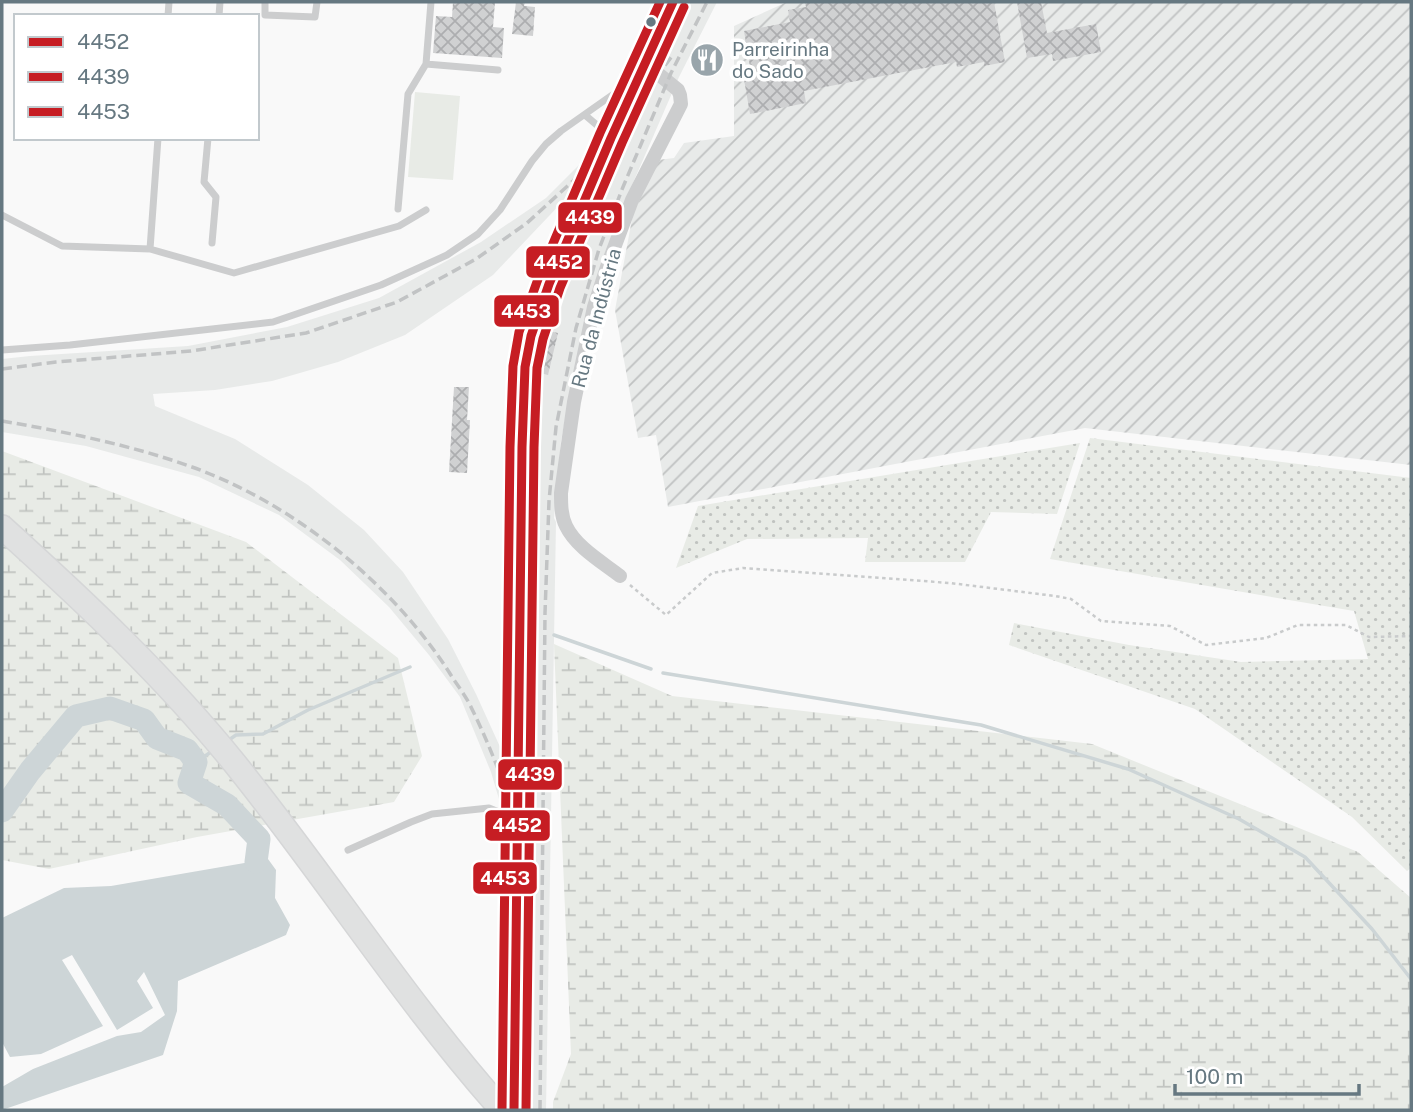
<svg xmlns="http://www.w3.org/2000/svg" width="1413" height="1112" font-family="'Public Sans',sans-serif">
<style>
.built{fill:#e8eae9;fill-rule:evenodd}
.industrial{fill:url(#industrial-furrows)}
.grass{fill:url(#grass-dots)}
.wetland{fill:url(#wetland-marsh)}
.garden{fill:#e8ebe6}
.water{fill:#cdd5d7}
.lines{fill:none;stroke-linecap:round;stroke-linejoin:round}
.stream{stroke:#cdd5d7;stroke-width:3.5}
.river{stroke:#cdd5d7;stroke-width:23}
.building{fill:url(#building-cross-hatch)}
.primary-casing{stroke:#d5d6d7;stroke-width:26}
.path{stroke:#c9cbcc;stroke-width:2.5;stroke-dasharray:3.5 3.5;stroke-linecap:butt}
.service{stroke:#cccdce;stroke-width:7}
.minor{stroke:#cccdce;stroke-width:14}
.tertiary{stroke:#cccdce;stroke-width:18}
.primary{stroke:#e0e1e1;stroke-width:23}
.rail{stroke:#c1c3c4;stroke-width:3.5;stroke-dasharray:10 5;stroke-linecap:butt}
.bus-1-casing{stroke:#fff;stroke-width:14}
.bus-2-casing{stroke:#fff;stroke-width:14}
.bus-3-casing{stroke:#fff;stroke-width:14}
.bus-1{stroke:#c61d23;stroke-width:9}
.bus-2{stroke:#c61d23;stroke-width:9}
.bus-3{stroke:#c61d23;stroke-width:9}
.bus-dot{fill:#667881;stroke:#fff;stroke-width:2.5}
.labels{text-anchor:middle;stroke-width:7;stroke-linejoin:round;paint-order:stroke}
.poi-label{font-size:19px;fill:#667881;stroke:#fff;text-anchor:start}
.street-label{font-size:19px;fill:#667881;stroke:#fff}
.line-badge{stroke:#fff;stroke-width:2.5}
.badge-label{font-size:19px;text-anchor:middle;font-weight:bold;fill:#fff}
</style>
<defs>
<pattern id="industrial-furrows" width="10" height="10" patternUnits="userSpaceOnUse" patternTransform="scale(1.75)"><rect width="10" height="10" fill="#e8eae9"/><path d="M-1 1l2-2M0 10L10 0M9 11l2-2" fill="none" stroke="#c0c2c2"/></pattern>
<pattern id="grass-dots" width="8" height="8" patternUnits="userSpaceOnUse" patternTransform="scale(1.75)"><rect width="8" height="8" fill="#e8ebe6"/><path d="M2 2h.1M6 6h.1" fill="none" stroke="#c0c3c0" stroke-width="1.8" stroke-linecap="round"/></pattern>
<pattern id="wetland-marsh" width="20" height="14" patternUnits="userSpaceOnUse" patternTransform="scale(1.75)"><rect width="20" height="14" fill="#e8ebe6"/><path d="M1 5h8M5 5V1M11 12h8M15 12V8" fill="none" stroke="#c0c3c0"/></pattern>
<pattern id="building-cross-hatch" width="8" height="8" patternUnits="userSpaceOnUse" patternTransform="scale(1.75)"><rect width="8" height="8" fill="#d0d1d2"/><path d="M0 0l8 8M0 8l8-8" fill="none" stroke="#adaeb0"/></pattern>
</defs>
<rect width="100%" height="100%" fill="#f9f9f9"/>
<path class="built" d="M 688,2 L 717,2 L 679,77 L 619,215 L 580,342 L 561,441 L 554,518 L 556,522 L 546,1110 L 520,1110 L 524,884 L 491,772 L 460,697 L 429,655 L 389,607 L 340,560 L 279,515 L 199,477 L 86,446 L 2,432 L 2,359 L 30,356 L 188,346 L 287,327 L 379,298 L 481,242 L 546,198 L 593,151 L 647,85 ZM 623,138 L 559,282 L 542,329 L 532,371 L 524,832 L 506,760 L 476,694 L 448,639 L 403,572 L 364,530 L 308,485 L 235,439 L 155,406 L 153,394 L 215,390 L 272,381 L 338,362 L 405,335 L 493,275 Z"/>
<path class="industrial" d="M 787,2 L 1411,2 L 1411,465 L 1085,428 L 668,507 L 656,435 L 638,438 L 615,310 L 633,214 L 658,160 L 674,158 L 684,143 L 734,136 L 734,26 Z"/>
<path class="grass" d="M 1090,438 L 1411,478 L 1411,868 L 1407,871 L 1352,817 L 1195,709 L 1009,645 L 1014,623 L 1129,645 L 1241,662 L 1368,659 L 1354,611 L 1050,559 Z
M 1080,443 L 1057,514 L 991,512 L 965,562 L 865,562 L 868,538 L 747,539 L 676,568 L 698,506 Z"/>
<path class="wetland" d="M 2,451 L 246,542 L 398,658 L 422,756 L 394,802 L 197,837 L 49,869 L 2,860 Z
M 554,644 L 672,696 L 1092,744 L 1358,852 L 1411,898 L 1411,1110 L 553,1110 L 553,1102 L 571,1054 Z"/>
<path class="garden" d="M 415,92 L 460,96 L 453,180 L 408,177 Z"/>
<path class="water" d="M 268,859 L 276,870 L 275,898 L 290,925 L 286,935 L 178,981 L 177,1011 L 163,1055 L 2,1110 L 2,1087 L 33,1069 L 117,1036 L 141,1032 L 165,1015 L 144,972 L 137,981 L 153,1008 L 117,1030 L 72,955 L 62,960 L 103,1026 L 41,1054 L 10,1057 L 2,1042 L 2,918 L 64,888 L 111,886 Z"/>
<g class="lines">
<path class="stream" d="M 554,635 L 651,669
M 663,673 L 981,725 L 1128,769 L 1239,819 L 1305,857 L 1372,929 L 1411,979
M 226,742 L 236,735 L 263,734 L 308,710 L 410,667
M 196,762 L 214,750"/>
<path class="river" d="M 2,811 L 30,771 L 76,716 L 110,708 L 144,720 L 157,738 L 187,750 L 196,762 L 189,783 L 227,805 L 259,839 L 256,862"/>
</g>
<path class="building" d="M 453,2 L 495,2 L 493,27 L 504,28 L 502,58 L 433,53 L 436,16 L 452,17 Z
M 516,2 L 525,2 L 524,6 L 535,7 L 533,36 L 512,34 Z
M 811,2 L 994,2 L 1005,62 L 984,66 L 984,62 L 957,67 L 956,62 L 804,91 L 806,103 L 750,114 L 742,68 L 750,67 L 744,31 L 790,22 L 788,10 L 806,7 L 805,3 Z
M 1017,2 L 1041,2 L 1047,33 L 1096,24 L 1101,52 L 1053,61 L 1052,54 L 1027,58 Z
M 545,330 L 558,333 L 548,375 L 536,372 Z
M 454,387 L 469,387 L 467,420 L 470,420 L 467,473 L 449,472 Z"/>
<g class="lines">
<g class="primary-casing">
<path id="primary" d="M 2,527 C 85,602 166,678 236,765 C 327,878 405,1001 502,1110"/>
</g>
<path class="path" d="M 630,585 L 666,615 L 712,573 L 743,568 L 950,583 L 1055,596 L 1071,599 L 1101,621 L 1170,626 L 1206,645 L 1266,638 L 1298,625 L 1346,625 L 1369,637 L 1411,636"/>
<path class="service" d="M 265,2 L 265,15 L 315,17 L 317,2
M 168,16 L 169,2
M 219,16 L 220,2
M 426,64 L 431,2
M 585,115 L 611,137
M 208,138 L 204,182 L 216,197 L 212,243
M 398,209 L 408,94 L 426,64 L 498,70
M 2,215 L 62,246 L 150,249 L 158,138
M 150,249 L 234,273 L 399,226 L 426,210
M 2,350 L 70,345 L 273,322 L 381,285 L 447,255 L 478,234 L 500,210 L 532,161 L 546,144 L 561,131 L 632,81
M 348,850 L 411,822 L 432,814 L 489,808 L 499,812 L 514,824"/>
<path class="minor" d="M 620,576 C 602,562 576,547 566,526 C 561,516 561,504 561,493 L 574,402 L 594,307 L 608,264 L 632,200 L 681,104 L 680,95 L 678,90 L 646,64"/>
<path class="tertiary" d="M 514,1110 L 517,827 L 522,447 L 525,367 L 531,336 L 549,284 L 611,138 L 673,2"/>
<use href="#primary" class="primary"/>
<path class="rail" d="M 2,369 L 56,362 L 191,351 L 306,333 L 397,302 L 476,259 L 527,223 L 573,181 L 611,138 L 672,56
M 2,421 C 66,432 131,445 192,467 C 292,503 391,582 449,672 C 455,682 463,692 469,703 C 493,751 513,804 524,857 C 530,888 531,920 533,952
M 540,1110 L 545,613 L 549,501 L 556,427 L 576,328 L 599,249 L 623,187 L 671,73 L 707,2"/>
<g class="bus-1-casing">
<path id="bus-1" d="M 514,1110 L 522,447 L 525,367 L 531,336 L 549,284 L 611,138 L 673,2"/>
</g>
<g class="bus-2-casing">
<path id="bus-2" d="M 526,1110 L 534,447 L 537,368 L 543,339 L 560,288 L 622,143 L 684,7"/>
</g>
<g class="bus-3-casing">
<path id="bus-3" d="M 502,1110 L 510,447 L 513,366 L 519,332 L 538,279 L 600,133 L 660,2"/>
</g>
<use href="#bus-1" class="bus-1"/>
<use href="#bus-2" class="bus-2"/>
<use href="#bus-3" class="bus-3"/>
</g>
<defs>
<g id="restaurant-disc" transform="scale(1.75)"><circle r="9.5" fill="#99a5ab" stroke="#fff"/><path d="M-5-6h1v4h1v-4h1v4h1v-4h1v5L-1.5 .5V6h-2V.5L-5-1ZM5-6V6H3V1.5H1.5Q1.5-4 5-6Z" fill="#fff"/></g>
</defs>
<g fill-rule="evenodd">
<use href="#restaurant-disc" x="707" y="60"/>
</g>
<circle class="bus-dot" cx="651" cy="22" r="6"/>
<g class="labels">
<g class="poi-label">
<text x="732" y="56">Parreirinha<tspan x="732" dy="22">do Sado</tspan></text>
</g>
<g class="street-label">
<text transform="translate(596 318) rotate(-75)" y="7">Rua da Indústria</text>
</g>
</g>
<g class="line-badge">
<rect x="557" y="201" width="66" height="33" rx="7" fill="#c61d23"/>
<rect x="525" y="245" width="66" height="34" rx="7" fill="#c61d23"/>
<rect x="493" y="294" width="67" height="34" rx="7" fill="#c61d23"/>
<rect x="497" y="758" width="66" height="33" rx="7" fill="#c61d23"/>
<rect x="484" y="809" width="67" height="33" rx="7" fill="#c61d23"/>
<rect x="472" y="861" width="66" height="34" rx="7" fill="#c61d23"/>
</g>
<g class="badge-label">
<text x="590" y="224">4439</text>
<text x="558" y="269">4452</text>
<text x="526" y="318">4453</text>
<text x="530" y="781">4439</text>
<text x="517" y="832">4452</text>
<text x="505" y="885">4453</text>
</g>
<rect width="1413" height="1112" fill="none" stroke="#667881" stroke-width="7"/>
<rect x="14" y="14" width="245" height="126" fill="#ffffff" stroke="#c2c9cd" stroke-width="2"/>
<rect x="28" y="37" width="35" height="10" fill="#c61d23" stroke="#c2c9cd" stroke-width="2"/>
<text x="77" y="49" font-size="21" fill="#667881">4452</text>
<rect x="28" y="72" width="35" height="10" fill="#c61d23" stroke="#c2c9cd" stroke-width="2"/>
<text x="77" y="84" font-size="21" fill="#667881">4439</text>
<rect x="28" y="107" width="35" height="10" fill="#c61d23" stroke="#c2c9cd" stroke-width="2"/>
<text x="77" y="119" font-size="21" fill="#667881">4453</text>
<path d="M1175 1084v10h184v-10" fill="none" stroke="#667881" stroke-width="3.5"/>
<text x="1186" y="1084" font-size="21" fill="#667881" stroke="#ffffff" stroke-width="5" paint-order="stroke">100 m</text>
</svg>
